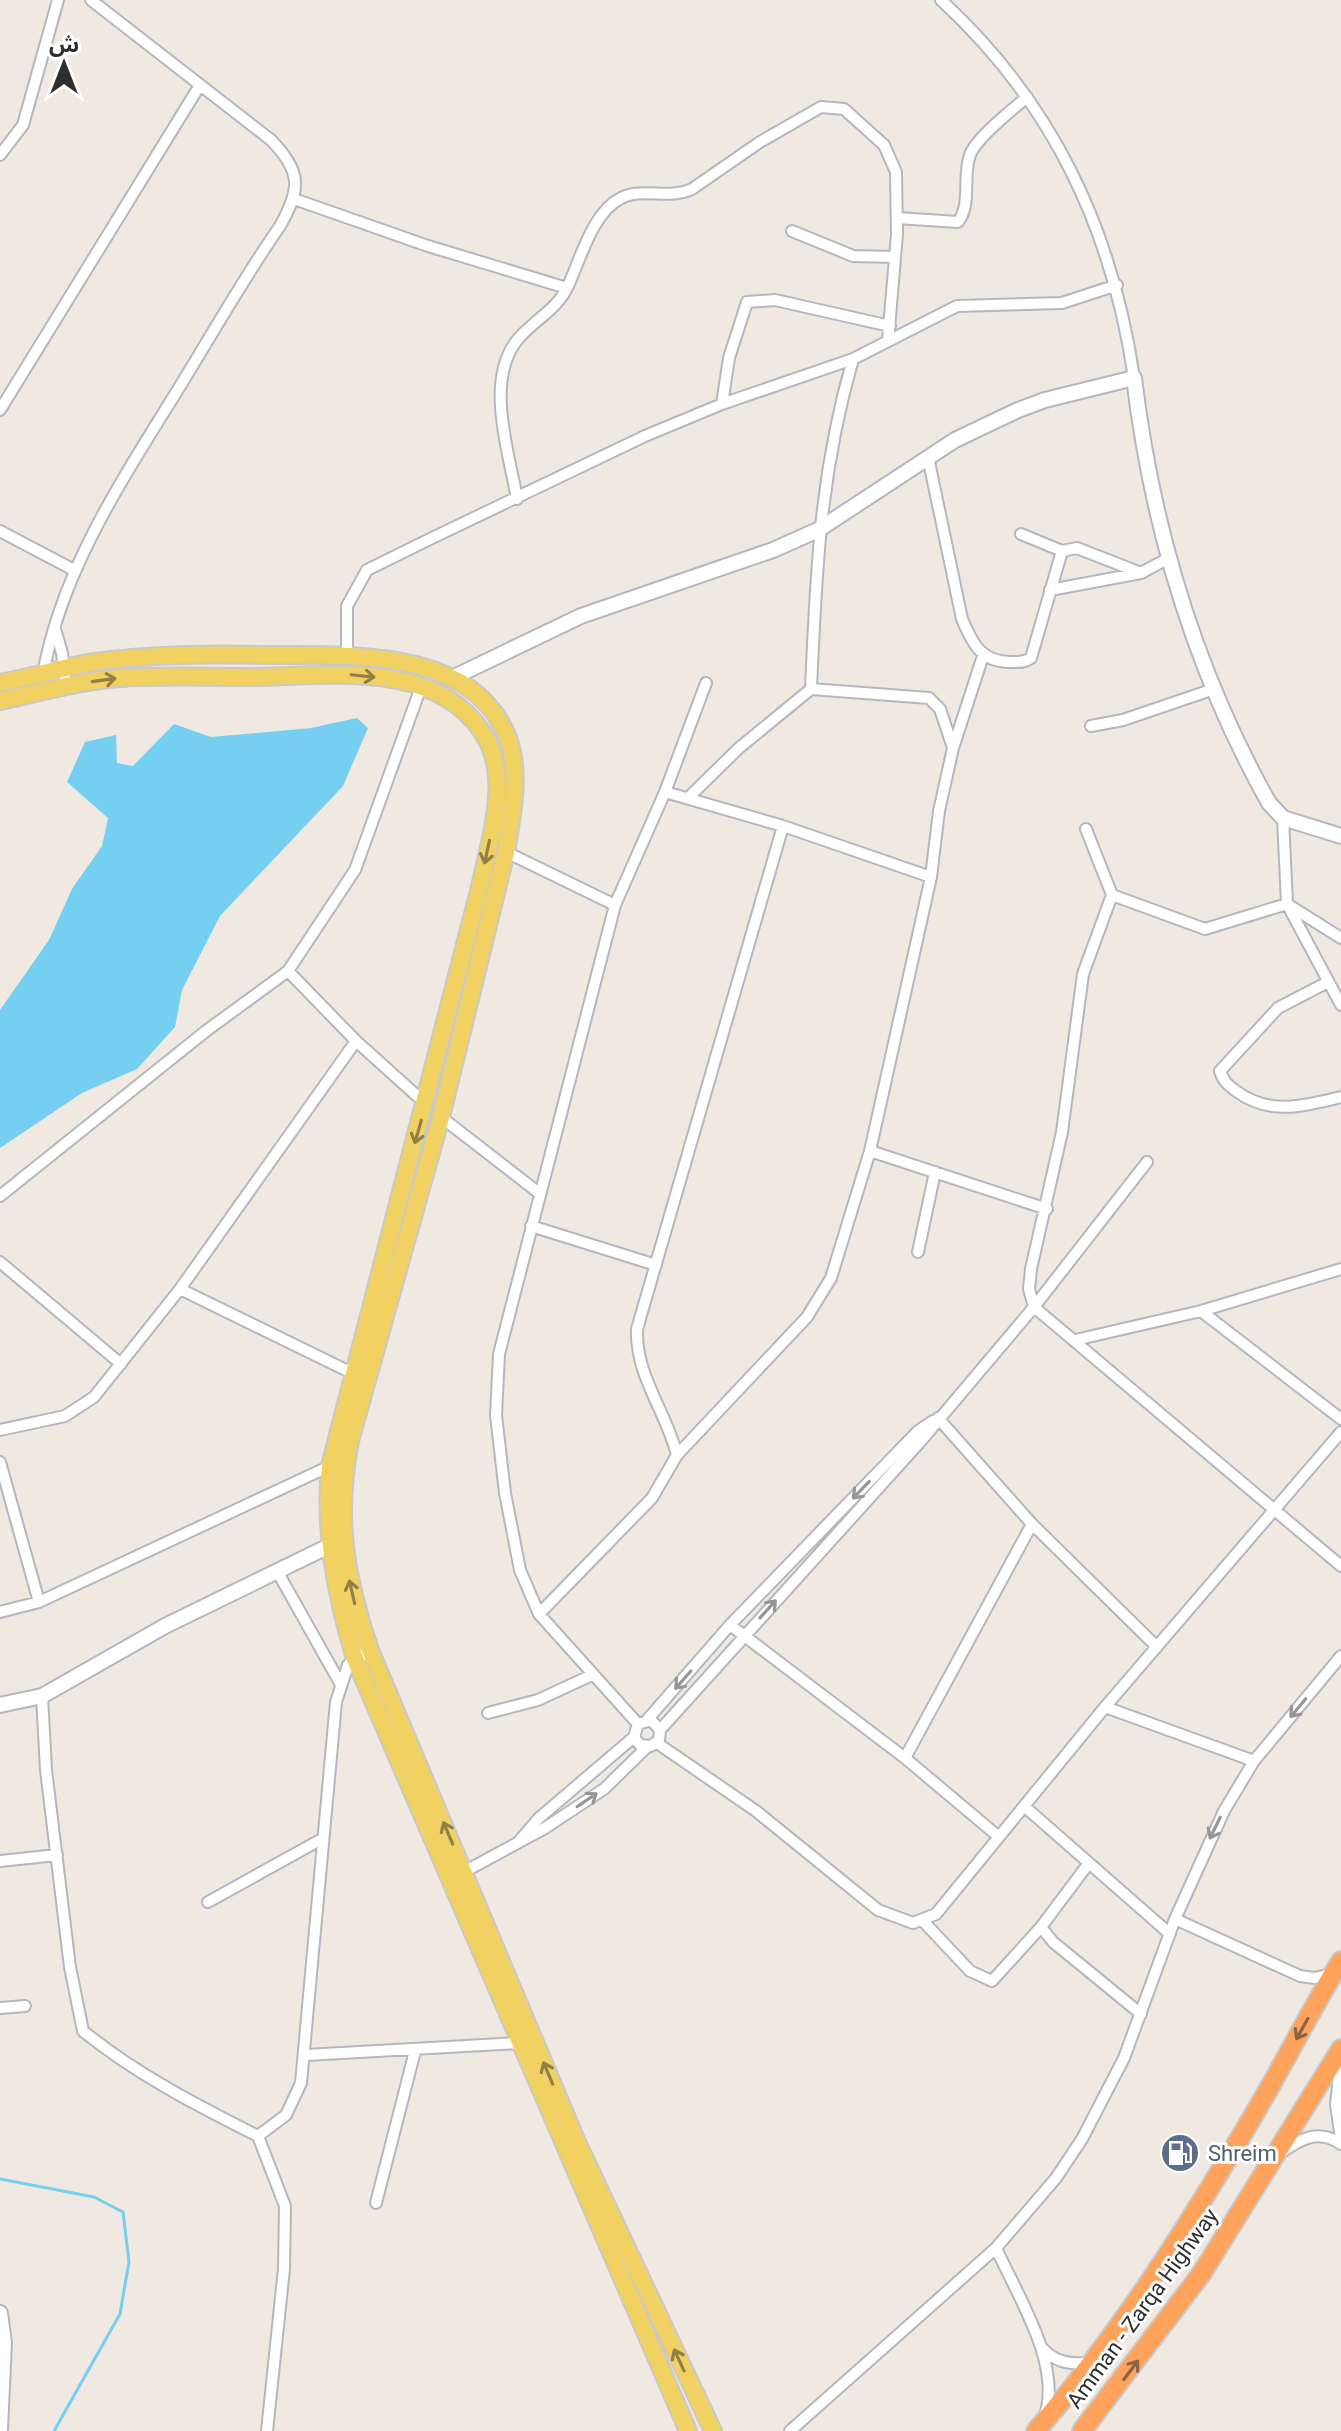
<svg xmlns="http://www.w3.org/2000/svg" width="1341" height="2431" font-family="Roboto,'Noto Sans Arabic',sans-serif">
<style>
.water{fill:#75cff0}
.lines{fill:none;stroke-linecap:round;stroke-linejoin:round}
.stream{stroke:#75cff0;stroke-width:3}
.street-casing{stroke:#b4b7c1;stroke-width:14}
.secondary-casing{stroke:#b4b7c1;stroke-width:18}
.primary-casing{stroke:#c9c9c9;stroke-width:20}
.highway-casing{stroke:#c9c9c9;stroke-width:22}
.street{stroke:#fff;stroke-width:10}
.secondary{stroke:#fff;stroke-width:14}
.primary{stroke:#f2d163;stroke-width:16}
.highway{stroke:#ffa35c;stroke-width:18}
.oneway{stroke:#908048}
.oneway2{stroke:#969696}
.oneway3{stroke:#8c6343}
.labels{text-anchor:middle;stroke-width:6;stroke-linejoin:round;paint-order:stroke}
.service-label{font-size:22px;fill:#4e5e75;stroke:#fff;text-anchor:start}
.street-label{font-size:22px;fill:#2e2e2e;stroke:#fff}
</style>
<rect width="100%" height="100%" fill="#efe9e1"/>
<path class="water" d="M 357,718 L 368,728 L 343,786 L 220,916 L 182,990 L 175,1027 L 137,1069 L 82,1093 L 0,1148 L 0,1010 L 49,940 L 72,889 L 102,846 L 108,818 L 67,782 L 85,742 L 116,735 L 117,763 L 133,766 L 174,724 L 211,737 L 311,728 Z"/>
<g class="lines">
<path class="stream" d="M 0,2179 L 94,2197 L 123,2212 L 129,2262 L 120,2314 L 54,2431"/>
<g class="street-casing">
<path id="street" d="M 941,0 C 1053,103 1112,229 1134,378
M 0,155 L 23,125 L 58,0
M 294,199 L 428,246 L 567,288
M 897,218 L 958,222 C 972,204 962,176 970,155 C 976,138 1012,110 1027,97
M 792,231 L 853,256 L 895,257
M 853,359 C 820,473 816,571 811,689 L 929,698 L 940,709 L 953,748
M 722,404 L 729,358 L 747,302 L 775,300 L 890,326
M 0,410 L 200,85
M 928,457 L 962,619 C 973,645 982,663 1013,662 C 1020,662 1025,662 1031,658 L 1062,551 L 1021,534
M 517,499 C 509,452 484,380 518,339 C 535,319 557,310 568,286 C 581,258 592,213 621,198 C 642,187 669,200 692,189 L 760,142 L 821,107 L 844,109 L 884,145 L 896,172 L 897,234 L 888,340
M 0,531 L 74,570
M 1062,551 L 1077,548 L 1141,573
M 1050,590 L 1141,573 L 1167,559
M 55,629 L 62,653 L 66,687
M 347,655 L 347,606 L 367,570 L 432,538 L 645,436 L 722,404 L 853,359 L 957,306 L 1062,303 L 1117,285
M 43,675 C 61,571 122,480 177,391 C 211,336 243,279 280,226 C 301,189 302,172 271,140 L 91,0
M 1091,726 L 1123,720 L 1214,689
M 665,792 L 783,826 L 931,877
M 688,798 L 739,748 L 811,689
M 1283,818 L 1287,904 L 1341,1005
M 1086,829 L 1112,895 L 1083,974 L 1062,1132 L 1031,1269 L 1029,1289 L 1034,1307 L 1341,1566
M 506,852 L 615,905
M 1112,895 L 1205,929 L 1287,904 L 1341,938
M 288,971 L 356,1041 L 426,1104
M 1328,982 L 1278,1008 L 1220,1071 C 1223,1081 1228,1085 1236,1091 C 1270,1116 1303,1106 1341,1097
M 441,1117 L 539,1193
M 870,1151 L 1047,1209
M 0,1196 L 206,1031 L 288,971 L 355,870 L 421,687
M 531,1226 L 656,1265
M 918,1252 L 935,1172
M 0,1262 L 121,1364
M 180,1289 L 352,1373
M 1201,1311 L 1341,1419
M 1075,1340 L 1201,1311 L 1341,1269
M 938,1418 L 1032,1524 L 1157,1647
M 0,1430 L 65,1416 L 94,1397 L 180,1289 L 356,1041
M 677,1455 L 807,1317 L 831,1278 L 870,1151 L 931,877 L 939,811 L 953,748 L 983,656
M 0,1462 L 39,1602
M 277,1571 L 340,1683
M 0,1612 L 39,1602 L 330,1466
M 539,1614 L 652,1498 L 677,1455 C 666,1411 635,1375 637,1329 L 783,826
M 730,1625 L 905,1758 L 999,1837
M 42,1696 L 46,1770 L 70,1967 L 83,2031 C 136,2074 198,2106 258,2136 L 285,2206 L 284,2269 L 267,2431
M 1105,1707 L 1254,1761
M 488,1713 L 538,1700 L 592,1675
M 647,1720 L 730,1625 L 918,1431 L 933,1421
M 638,1724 L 539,1614 L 520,1570 L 505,1493 L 496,1415 L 499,1354 L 615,905 L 665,792 L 706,683
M 660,1730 L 920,1442 L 1034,1307 L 1147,1162
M 657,1743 L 756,1811 L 878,1910 L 913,1923 L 936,1914 L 1105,1707 L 1341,1432
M 905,1758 L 1032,1524
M 1024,1806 L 1170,1934
M 520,1840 L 539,1818 L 634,1737 L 638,1724 L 651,1720 L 660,1730 L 659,1740 L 651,1746 L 640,1745 L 634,1737
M 0,1861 L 57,1855
M 1089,1863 L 1041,1927 L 1053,1942 L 1141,2014
M 462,1873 L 545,1828 L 604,1789 L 647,1747
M 208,1902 L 320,1840
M 1175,1919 L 1300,1976 L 1315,1978 L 1331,1974
M 922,1920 L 970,1971 L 992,1981 L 1041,1927
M 0,2008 L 25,2006
M 306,2055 L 519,2043
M 1341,2057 L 1336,2104 L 1341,2139
M 258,2136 L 286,2115 L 301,2083 L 336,1702 L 348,1665 L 370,1650
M 1282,2152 C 1302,2138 1319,2129 1341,2144
M 376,2203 L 415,2051
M 996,2248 C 1017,2295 1062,2364 1045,2415
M 1042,2348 C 1057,2364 1071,2364 1092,2363
M 790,2431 L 996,2248 L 1056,2178 L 1082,2139 L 1124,2058 L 1175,1919 L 1224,1811 L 1254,1761 L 1341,1656"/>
</g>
<g class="secondary-casing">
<path id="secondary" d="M 452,678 L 581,616 L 773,550 L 818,530 L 955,440 L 1018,410 L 1045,400 L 1134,378 C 1152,527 1195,671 1269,803 L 1283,818 L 1341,836
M 0,1705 L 42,1696 L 165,1626 L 329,1546
M 0,2313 L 4,2343 L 0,2429"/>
</g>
<g class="primary-casing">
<path id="primary" d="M 0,683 C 32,677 63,667 95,662 C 150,654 209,654 265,655 C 344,656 472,645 508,738 C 521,773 512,815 506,852 L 441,1117 L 350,1441 C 335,1518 345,1576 370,1650 L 577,2142 L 713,2431
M 0,701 C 39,693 79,681 119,678 C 163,675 208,677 252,677 C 327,676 435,659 483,733 C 512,777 490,839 480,887 L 330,1466 C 324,1533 336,1595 355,1659 L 688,2431"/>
</g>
<g class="highway-casing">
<path id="highway" d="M 1036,2431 C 1122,2333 1197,2212 1263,2099 C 1289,2054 1313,2006 1341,1961
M 1082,2431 L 1202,2273 L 1341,2049"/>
</g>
<use href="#street" class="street"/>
<use href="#secondary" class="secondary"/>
<use href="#primary" class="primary"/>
<use href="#highway" class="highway"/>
</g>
<defs><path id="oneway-shaft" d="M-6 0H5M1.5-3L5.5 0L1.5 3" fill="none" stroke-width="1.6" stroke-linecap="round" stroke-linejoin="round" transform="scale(2)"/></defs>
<g class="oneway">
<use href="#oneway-shaft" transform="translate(363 676) rotate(6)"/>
<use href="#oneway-shaft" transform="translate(104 680) rotate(-8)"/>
<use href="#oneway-shaft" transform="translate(487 852) rotate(102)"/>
<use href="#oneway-shaft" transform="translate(418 1132) rotate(106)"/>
<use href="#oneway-shaft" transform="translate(352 1592) rotate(-103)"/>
<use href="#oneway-shaft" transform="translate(448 1833) rotate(-113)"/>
<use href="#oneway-shaft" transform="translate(548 2073) rotate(-113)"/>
<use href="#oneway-shaft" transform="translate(679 2360) rotate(-115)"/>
</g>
<g class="oneway2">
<use href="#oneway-shaft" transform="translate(861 1490) rotate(134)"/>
<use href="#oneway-shaft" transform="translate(768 1609) rotate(-48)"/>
<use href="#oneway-shaft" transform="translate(683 1680) rotate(131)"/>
<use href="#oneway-shaft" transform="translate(1298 1708) rotate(130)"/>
<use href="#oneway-shaft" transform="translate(587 1800) rotate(-34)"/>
<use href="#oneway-shaft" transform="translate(1215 1828) rotate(116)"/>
</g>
<g class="oneway3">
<use href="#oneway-shaft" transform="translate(1302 2029) rotate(119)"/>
<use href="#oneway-shaft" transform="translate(1131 2370) rotate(-53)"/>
</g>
<defs>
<g id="fuel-disc" transform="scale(2)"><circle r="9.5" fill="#5c6f8a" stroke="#fff"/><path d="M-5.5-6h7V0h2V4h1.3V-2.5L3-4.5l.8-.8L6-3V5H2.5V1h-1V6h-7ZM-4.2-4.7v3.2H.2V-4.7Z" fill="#fff"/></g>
</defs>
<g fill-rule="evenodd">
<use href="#fuel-disc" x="1180" y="2153"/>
</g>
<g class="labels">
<g class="service-label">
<text x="1208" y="2161">Shreim</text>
</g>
<g class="street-label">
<text transform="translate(1142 2308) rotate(-54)" y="8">Amman - Zarqa Highway</text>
</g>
</g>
<g transform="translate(64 64)" stroke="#ffffff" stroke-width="6" paint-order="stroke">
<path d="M0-6L14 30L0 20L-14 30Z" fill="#2e2e2e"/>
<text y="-12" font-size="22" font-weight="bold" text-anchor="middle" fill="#2e2e2e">ش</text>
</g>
</svg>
